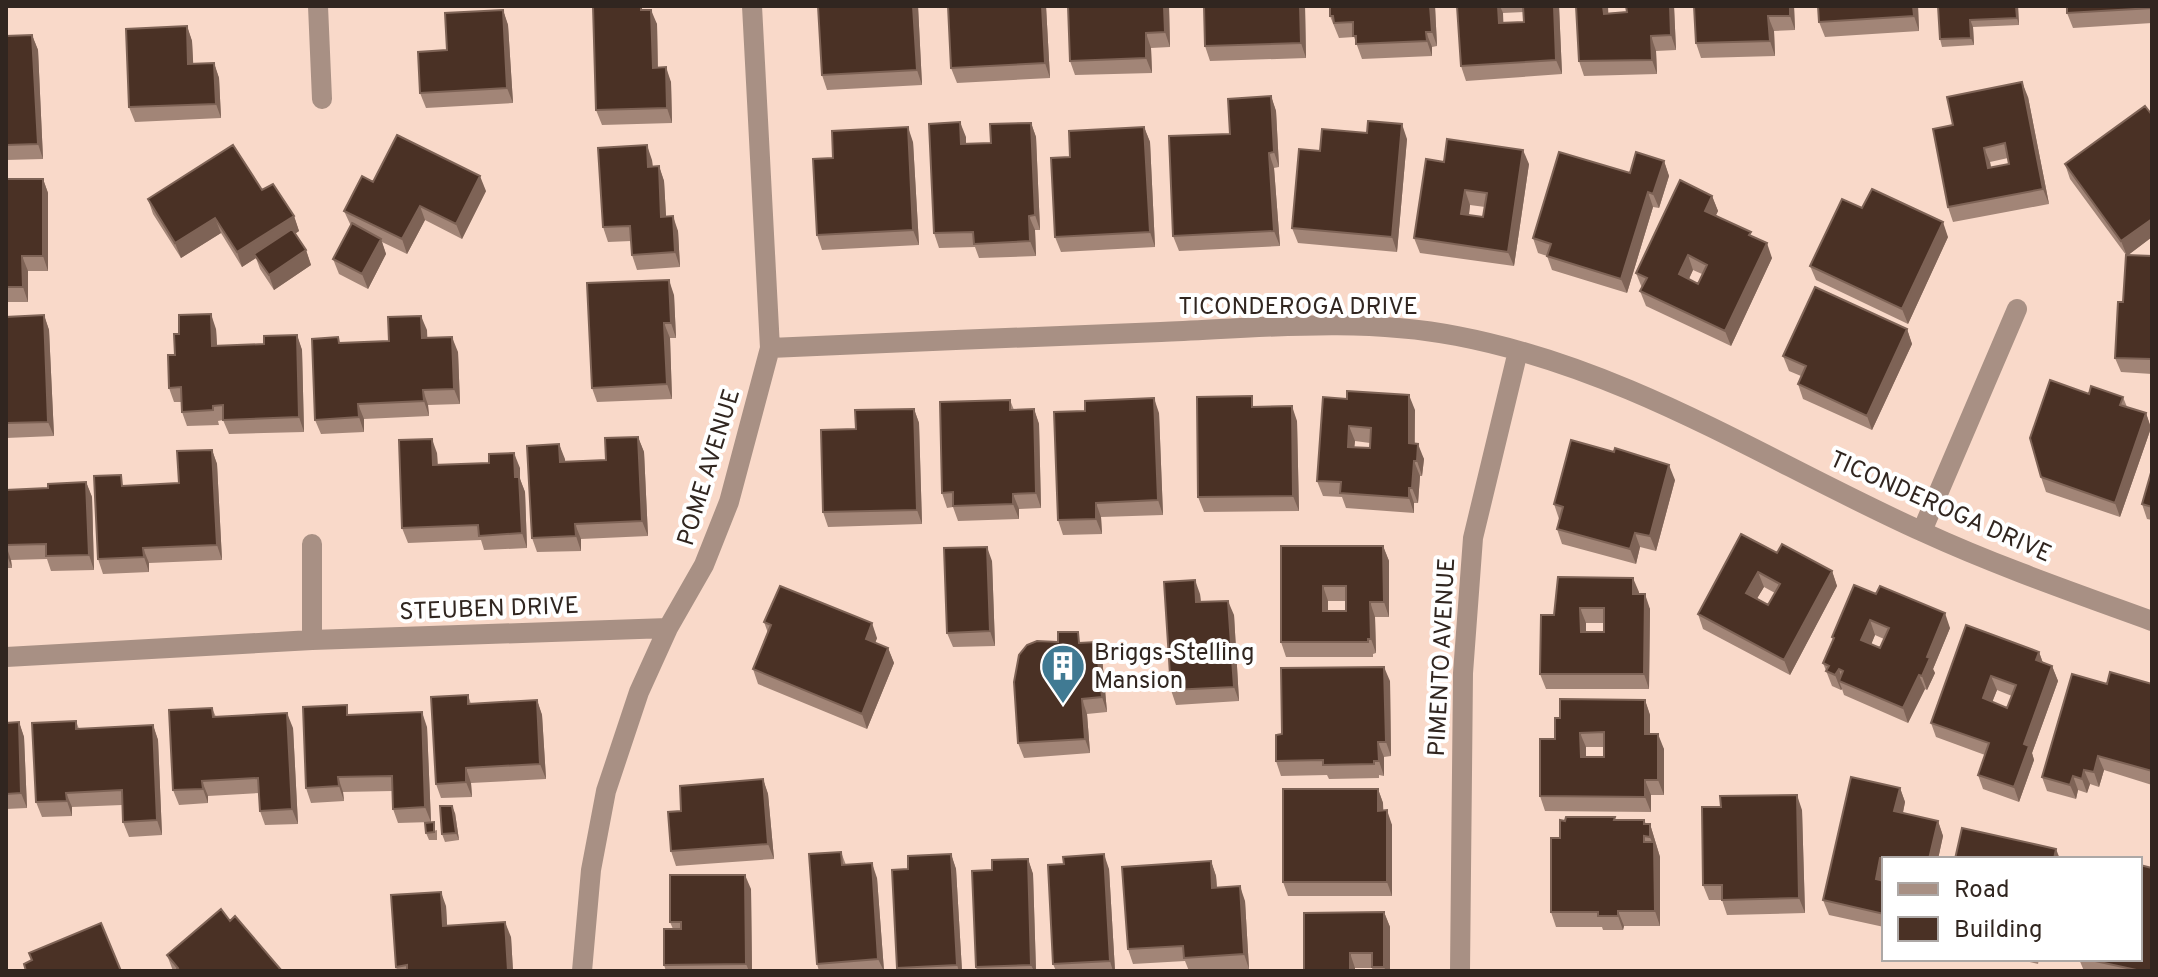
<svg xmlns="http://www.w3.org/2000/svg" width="2158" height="977" font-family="Overpass,sans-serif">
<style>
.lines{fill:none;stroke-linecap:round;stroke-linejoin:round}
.minor{stroke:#a89084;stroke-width:20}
.wall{fill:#a28577;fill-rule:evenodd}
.shaded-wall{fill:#7e6356}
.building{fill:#4a3125;stroke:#7e6356;stroke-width:2;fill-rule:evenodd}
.labels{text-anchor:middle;stroke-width:8;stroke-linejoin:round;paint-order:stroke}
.street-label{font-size:24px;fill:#312620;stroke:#fff}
.poi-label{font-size:24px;fill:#312620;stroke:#fff;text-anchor:start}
</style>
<rect width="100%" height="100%" fill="#f9d9c9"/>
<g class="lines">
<path class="minor" d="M 318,6 L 322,99
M 770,348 C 900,342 1031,337 1161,332 C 1258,328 1361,317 1457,336 C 1629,369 1766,461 1923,532 C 1997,566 2075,593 2152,621
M 1922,531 L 2017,309
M 312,544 L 312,640
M 6,657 L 312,640 L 668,628
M 582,971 L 591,870 L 606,791 L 639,692 L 668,628 L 704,565 L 729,502 L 770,348 L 752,6
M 1460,971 L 1463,673 L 1473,538 L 1518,351"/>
</g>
<path class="wall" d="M 818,6 L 918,6 L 922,85 L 827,90 L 822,75 Z
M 1046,6 L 1050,78 L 957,83 L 951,68 Z
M 1068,6 L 1169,6 L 1170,47 L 1151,48 L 1152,73 L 1075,75 L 1070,61 Z
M 1204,6 L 1305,6 L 1306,58 L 1210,61 L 1205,46 Z
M 1435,6 L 1437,46 L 1432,47 L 1432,56 L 1362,59 L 1354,37 L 1339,38 L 1330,16 Z
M 1457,6 L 1559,6 L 1562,74 L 1466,81 L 1461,66 ZM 1524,12 L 1524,22 L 1503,23 L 1503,13 Z
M 1608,6 L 1608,13 L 1627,12 L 1674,6 L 1676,50 L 1656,51 L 1657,74 L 1584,76 L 1579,61 Z
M 1794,6 L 1795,30 L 1774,31 L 1775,56 L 1701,58 L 1696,43 Z
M 1818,6 L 1918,6 L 1919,31 L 1825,37 L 1819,22 Z
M 1938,6 L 2018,6 L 2019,25 L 1973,27 L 1974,45 L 1942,47 L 1940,39 Z
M 2152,6 L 2152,23 L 2073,28 L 2067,13 Z
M 503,10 L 508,25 L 513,103 L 426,108 L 420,93 L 447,50 Z
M 645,10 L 657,24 L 658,67 L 671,82 L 672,123 L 602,125 L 596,110 Z
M 187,26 L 192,41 L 193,64 L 214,63 L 219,78 L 221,118 L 135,122 L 129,107 Z
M 32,35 L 38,50 L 43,159 L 6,160 L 6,36 Z
M 1271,96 L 1276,111 L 1279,167 L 1274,168 L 1280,246 L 1179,251 L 1173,236 L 1230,134 Z
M 2028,97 L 2049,204 L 1953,222 L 1948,207 L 1953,125 ZM 2008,158 L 2009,164 L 1991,168 L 1990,162 Z
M 1031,123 L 1036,137 L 1040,230 L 1035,230 L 1036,256 L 979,258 L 975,247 L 939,248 L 934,233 L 966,137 L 966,144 L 991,143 Z
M 1144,127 L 1150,142 L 1155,247 L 1061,252 L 1055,237 L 1070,157 Z
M 1407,139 L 1397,252 L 1298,243 L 1292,228 L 1320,151 Z
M 913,142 L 919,245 L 822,250 L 817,235 L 833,158 Z
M 652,160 L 653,166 L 659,166 L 664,181 L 666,217 L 678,231 L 680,267 L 637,270 L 632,255 L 631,241 L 608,242 L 603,227 Z
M 1664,161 L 1669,176 L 1659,208 L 1653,207 L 1627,293 L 1552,270 L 1547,256 L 1538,253 L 1533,238 L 1630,173 Z
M 1444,162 L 1529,164 L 1514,266 L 1420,253 L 1414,238 ZM 1470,205 L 1485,207 L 1483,217 L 1469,215 Z
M 2065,164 L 2152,237 L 2128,255 L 2152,256 L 2152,374 L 2121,372 L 2115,358 L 2123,302 L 2126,255 L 2070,179 Z
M 6,179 L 43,179 L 48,193 L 48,271 L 28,271 L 28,302 L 6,302 Z
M 373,182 L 486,191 L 462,239 L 425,220 L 407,254 L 382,242 L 386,254 L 368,289 L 339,274 L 333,259 L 351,226 L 344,211 Z
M 262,190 L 294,216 L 299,231 L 295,234 L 306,250 L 311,265 L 274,290 L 260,269 L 256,258 L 242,267 L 221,233 L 181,258 L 153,214 L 148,199 Z
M 1712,196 L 1718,211 L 1716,215 L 1752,236 L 1772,258 L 1731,346 L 1646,306 L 1640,291 L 1642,288 L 1636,273 ZM 1693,270 L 1702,274 L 1698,284 L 1689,279 Z
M 1862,208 L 1948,237 L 1908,324 L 1816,280 L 1810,266 Z
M 674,295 L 676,338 L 670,338 L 672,399 L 597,402 L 592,388 Z
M 44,315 L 49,330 L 54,436 L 6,438 L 6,317 Z
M 216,329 L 217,346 L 264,344 L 297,335 L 302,350 L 304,432 L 229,434 L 223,420 L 218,421 L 219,425 L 187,426 L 182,412 L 182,402 L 174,402 L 169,388 L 179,334 Z
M 1907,329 L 1912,344 L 1872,430 L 1803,399 L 1798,384 L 1801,376 L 1789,371 L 1783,356 Z
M 427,330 L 427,338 L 458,352 L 460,404 L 428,405 L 429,416 L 364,419 L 364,432 L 321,434 L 315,420 L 340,343 L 389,341 Z
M 2089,394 L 2123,397 L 2127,407 L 2146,413 L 2151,428 L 2120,517 L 2046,492 L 2041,477 Z
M 1323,397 L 1415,410 L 1415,444 L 1424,459 L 1422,476 L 1420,476 L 1418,503 L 1414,503 L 1414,513 L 1346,508 L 1342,497 L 1323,496 L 1317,481 ZM 1355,441 L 1370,443 L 1370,448 L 1354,447 Z
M 1010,400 L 1014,410 L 1034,409 L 1039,424 L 1041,508 L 1019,509 L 1019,519 L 958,521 L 953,507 L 947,508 L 942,493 Z
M 1256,407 L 1297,421 L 1299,511 L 1204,512 L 1198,497 Z
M 914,409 L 919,423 L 922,524 L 828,527 L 823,512 L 856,429 Z
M 1159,413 L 1163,515 L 1101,517 L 1102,534 L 1063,535 L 1058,520 Z
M 638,437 L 644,452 L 648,536 L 581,539 L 581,551 L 537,552 L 532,538 L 559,444 L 565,462 L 606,460 Z
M 212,450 L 217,464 L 222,560 L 149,563 L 149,572 L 103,574 L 98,559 L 125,486 L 179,483 Z
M 437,453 L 438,465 L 520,468 L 520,479 L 525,492 L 527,548 L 484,550 L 481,540 L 408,543 L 402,528 Z
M 2152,469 L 2152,520 L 2147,519 L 2142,504 Z
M 1675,480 L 1656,551 L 1640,547 L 1636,564 L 1562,544 L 1557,529 L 1559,519 L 1554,504 Z
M 86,482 L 92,497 L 94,570 L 51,571 L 47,559 L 11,560 L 12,568 L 6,568 L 6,490 L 48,488 Z
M 1281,546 L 1383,546 L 1389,561 L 1389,617 L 1375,617 L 1376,653 L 1373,654 L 1373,657 L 1286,657 L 1281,642 ZM 1328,601 L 1346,601 L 1346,611 L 1328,611 Z
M 1777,553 L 1832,571 L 1837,586 L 1790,675 L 1703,629 L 1698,614 ZM 1764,587 L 1775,593 L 1768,605 L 1757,598 Z
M 992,561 L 995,646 L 953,647 L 947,633 Z
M 1854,585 L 1950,628 L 1933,669 L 1935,673 L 1927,690 L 1925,689 L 1908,723 L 1844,695 L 1842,689 L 1841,690 L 1832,686 L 1823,663 L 1833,640 L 1832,637 ZM 1875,635 L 1884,639 L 1880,648 L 1871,644 Z
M 1639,592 L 1639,594 L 1650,609 L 1649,689 L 1546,689 L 1540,674 L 1554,615 ZM 1586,623 L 1604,623 L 1604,632 L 1586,632 Z
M 1200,594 L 1201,602 L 1234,615 L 1239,701 L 1176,705 L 1171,690 Z
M 764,622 L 877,638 L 875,643 L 888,648 L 894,663 L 867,729 L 758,684 L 753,669 L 768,633 Z
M 1966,625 L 2039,652 L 2043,663 L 2052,666 L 2058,681 L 2032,753 L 2034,760 L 2019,802 L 1983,789 L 1978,775 L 1985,755 L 1936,737 L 1931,723 ZM 1997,690 L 2012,696 L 2007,708 L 1992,702 Z
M 1096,642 L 1102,657 L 1107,712 L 1087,714 L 1090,753 L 1024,758 L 1018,743 L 1082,643 Z
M 1390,681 L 1391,756 L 1384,757 L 1384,776 L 1379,775 L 1379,778 L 1329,779 L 1327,775 L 1281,776 L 1276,761 L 1282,734 Z
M 2107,684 L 2152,684 L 2152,785 L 2104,770 L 2099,787 L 2090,784 L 2087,793 L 2078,790 L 2076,799 L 2047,791 L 2042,777 Z
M 468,695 L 471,704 L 537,700 L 542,715 L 546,779 L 471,783 L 472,797 L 441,798 L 436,784 Z
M 1645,700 L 1650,715 L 1650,734 L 1664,749 L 1664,795 L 1651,795 L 1651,812 L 1545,811 L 1540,796 L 1560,718 ZM 1586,747 L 1604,747 L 1604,757 L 1586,757 Z
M 212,708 L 216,717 L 293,728 L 298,824 L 265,825 L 260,811 L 259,793 L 208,796 L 208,803 L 179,805 L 173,790 Z
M 350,715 L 427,727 L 431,822 L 398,823 L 393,809 L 392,791 L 343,792 L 344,801 L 311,803 L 306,788 Z
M 76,721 L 79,729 L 153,725 L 158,740 L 162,835 L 129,837 L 123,822 L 122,805 L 72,807 L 72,816 L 42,817 L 36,802 Z
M 19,722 L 24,737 L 27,808 L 6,809 L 6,723 Z
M 763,779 L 768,794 L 774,859 L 676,866 L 671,851 L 681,811 Z
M 1900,788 L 1905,802 L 1903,813 L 1938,821 L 1943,836 L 1938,859 L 1884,859 L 1884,927 L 1829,915 L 1823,900 Z
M 1378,789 L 1383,803 L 1383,811 L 1392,825 L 1392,896 L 1288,896 L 1283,882 Z
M 1802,810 L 1805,913 L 1727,915 L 1722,900 L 1709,900 L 1703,885 Z
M 455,813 L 459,840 L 445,842 L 442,834 Z
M 1616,820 L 1644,820 L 1646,824 L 1650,824 L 1660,857 L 1660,926 L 1624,926 L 1623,930 L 1603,930 L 1602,927 L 1556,927 L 1551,912 L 1560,838 Z
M 437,830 L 437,840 L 429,840 L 426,833 Z
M 841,852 L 846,865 L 877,878 L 884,971 L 819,971 L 817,964 Z
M 951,854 L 956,869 L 962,971 L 898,971 L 897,968 L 908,869 Z
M 1028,859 L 1033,874 L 1036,971 L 977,971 L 976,967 L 992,870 Z
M 1211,861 L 1216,876 L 1217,888 L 1245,901 L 1249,969 L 1189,971 L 1185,961 L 1133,964 L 1128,949 Z
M 1064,864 L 1109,869 L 1115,971 L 1056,971 L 1053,964 Z
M 751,889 L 752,971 L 666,971 L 664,965 L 673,929 L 670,922 Z
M 446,906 L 447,926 L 511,937 L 513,971 L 397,971 L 396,967 Z
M 1384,912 L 1390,927 L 1390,971 L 1373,971 L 1372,968 L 1355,968 L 1355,971 L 1304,971 Z
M 230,921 L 173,971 L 167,955 Z
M 2017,959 L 2039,959 L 2038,964 Z
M 2079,959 L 2140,959 L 2152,971 L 2084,971 Z"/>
<path class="shaded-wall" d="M 913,6 L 918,6 L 922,85 L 917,70 Z
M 1042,6 L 1046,6 L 1050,78 L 1045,63 Z
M 1164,6 L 1169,6 L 1170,47 L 1165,32 Z
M 1300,6 L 1305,6 L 1306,58 L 1301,43 Z
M 1430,6 L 1435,6 L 1437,46 L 1432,32 Z
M 1498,6 L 1500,6 L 1503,13 L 1504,38 L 1499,23 Z
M 1554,6 L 1559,6 L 1562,74 L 1556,60 Z
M 1603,6 L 1608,6 L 1609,28 L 1604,14 Z
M 1670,6 L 1674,6 L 1676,50 L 1671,35 Z
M 1790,6 L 1794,6 L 1795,30 L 1790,16 Z
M 1913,6 L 1918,6 L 1919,31 L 1914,16 Z
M 2016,6 L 2018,6 L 2019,25 L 2017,18 Z
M 503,10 L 508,25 L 513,103 L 507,88 Z
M 651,10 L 657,24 L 658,82 L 653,68 Z
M 1768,16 L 1774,31 L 1775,56 L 1770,41 Z
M 1970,20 L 1973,27 L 1974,45 L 1971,38 Z
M 187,26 L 192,41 L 194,78 L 188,64 Z
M 1426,32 L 1432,47 L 1432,56 L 1427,41 Z
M 1146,33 L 1151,48 L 1152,73 L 1146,58 Z
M 32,35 L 38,50 L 43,159 L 38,144 Z
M 1651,36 L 1656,51 L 1657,74 L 1652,60 Z
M 214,63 L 219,78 L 221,118 L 216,104 Z
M 666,67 L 671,82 L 672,123 L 667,108 Z
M 2022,82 L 2028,97 L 2049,204 L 2043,189 Z
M 1271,96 L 1276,111 L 1279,167 L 1274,152 Z
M 960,122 L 966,137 L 966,159 L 961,144 Z
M 1031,123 L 1036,137 L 1040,230 L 1035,215 Z
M 1402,124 L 1407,139 L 1397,252 L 1392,237 Z
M 908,127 L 913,142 L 919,245 L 913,230 Z
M 1144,127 L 1150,142 L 1155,247 L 1150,232 Z
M 647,145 L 652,160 L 653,181 L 648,167 Z
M 1984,148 L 1990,162 L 1994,183 L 1988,168 Z
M 1523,150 L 1529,164 L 1514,266 L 1508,252 Z
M 1269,153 L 1274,168 L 1280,246 L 1274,231 Z
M 1664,161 L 1669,176 L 1659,208 L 1653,194 Z
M 659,166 L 664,181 L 667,232 L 661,217 Z
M 480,176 L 486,191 L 462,239 L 456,224 Z
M 43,179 L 48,193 L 48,271 L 43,256 Z
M 1465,190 L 1470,205 L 1467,229 L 1461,214 Z
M 1648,192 L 1653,207 L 1627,293 L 1621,279 Z
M 1712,196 L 1718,211 L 1711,225 L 1705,211 Z
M 420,206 L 425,220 L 407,254 L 402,239 Z
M 294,216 L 299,231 L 257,258 L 254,254 L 256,258 L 242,267 L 237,252 Z
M 673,216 L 678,231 L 680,267 L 675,252 Z
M 1029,216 L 1035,230 L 1036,256 L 1030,241 Z
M 215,218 L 221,233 L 181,258 L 175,243 Z
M 2152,219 L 2152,237 L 2127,256 L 2121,241 Z
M 1943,222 L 1948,237 L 1908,324 L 1902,309 Z
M 381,239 L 386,254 L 368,289 L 362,274 Z
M 1767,243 L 1772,258 L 1731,346 L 1725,331 Z
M 306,250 L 311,265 L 274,290 L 269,275 Z
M 1688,255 L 1693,270 L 1684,289 L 1679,274 Z
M 22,256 L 28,271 L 28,302 L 23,287 Z
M 669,280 L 674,295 L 676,338 L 671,323 Z
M 211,314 L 216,329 L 218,361 L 212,346 Z
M 44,315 L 49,330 L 54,436 L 48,422 Z
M 421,316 L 427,330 L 428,353 L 422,338 Z
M 664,323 L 670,338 L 672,399 L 667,384 Z
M 1907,329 L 1912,344 L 1872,430 L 1867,416 Z
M 297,335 L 302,350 L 304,432 L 299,417 Z
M 452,337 L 458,352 L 460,404 L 454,389 Z
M 423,390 L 428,405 L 429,416 L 424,401 Z
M 1409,395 L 1415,410 L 1414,458 L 1409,443 Z
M 1154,398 L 1159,413 L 1163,515 L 1158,500 Z
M 358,404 L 364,419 L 364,432 L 359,417 Z
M 1292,406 L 1297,421 L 1299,511 L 1293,496 Z
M 914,409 L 919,423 L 922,524 L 917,510 Z
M 1034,409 L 1039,424 L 1041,508 L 1036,493 Z
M 2146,413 L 2151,428 L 2120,517 L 2115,503 Z
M 1349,426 L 1355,441 L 1353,462 L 1348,447 Z
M 638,437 L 644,452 L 648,536 L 642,521 Z
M 432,439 L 437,453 L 438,480 L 433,465 Z
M 559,444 L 565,459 L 566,477 L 560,462 Z
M 1418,444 L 1424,459 L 1422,476 L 1417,461 Z
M 212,450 L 217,464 L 222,560 L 217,545 Z
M 514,453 L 520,468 L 520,479 L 525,492 L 527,548 L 522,533 L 515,477 Z
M 1414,461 L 1420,476 L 1418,503 L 1412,488 Z
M 1669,465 L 1675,480 L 1656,551 L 1650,536 Z
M 86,482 L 92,497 L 94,570 L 89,555 Z
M 1409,488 L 1414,503 L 1414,513 L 1409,498 Z
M 1013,494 L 1019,509 L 1019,519 L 1013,504 Z
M 1096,503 L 1101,517 L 1102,534 L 1096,519 Z
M 575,524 L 581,539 L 581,551 L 576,536 Z
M 1635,533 L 1640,547 L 1636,564 L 1630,549 Z
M 6,545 L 11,560 L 12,568 L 6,553 Z
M 1383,546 L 1389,561 L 1389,617 L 1384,602 Z
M 987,547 L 992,561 L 995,646 L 990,631 Z
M 143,548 L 149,563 L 149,572 L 144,557 Z
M 1832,571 L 1837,586 L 1790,675 L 1784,660 Z
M 1758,572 L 1764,587 L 1752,607 L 1746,593 Z
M 1633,578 L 1639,592 L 1639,609 L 1633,594 Z
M 1195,580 L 1200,594 L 1202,617 L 1196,602 Z
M 1323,586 L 1328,601 L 1328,625 L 1323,611 Z
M 1645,594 L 1650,609 L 1649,689 L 1644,674 Z
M 1228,601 L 1234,615 L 1239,701 L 1234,687 Z
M 1370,602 L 1375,617 L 1376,653 L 1371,639 Z
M 1580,608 L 1586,623 L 1586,647 L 1581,632 Z
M 1945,613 L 1950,628 L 1933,669 L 1935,673 L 1927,690 L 1922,676 L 1927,657 Z
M 1870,620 L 1875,635 L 1867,655 L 1861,640 Z
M 872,623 L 877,638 L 871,654 L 866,639 Z
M 1096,642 L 1102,657 L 1107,712 L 1102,697 Z
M 888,648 L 894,663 L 867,729 L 862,714 Z
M 2039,652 L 2044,666 L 2036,660 Z
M 2052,666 L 2058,681 L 2032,753 L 2034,760 L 2019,802 L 2014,787 L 2024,744 Z
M 1384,667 L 1390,681 L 1391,756 L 1386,742 Z
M 1839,669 L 1843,683 L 1839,681 L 1842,689 L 1841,690 L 1835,675 Z
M 1919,675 L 1925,689 L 1908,723 L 1903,708 Z
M 1991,676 L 1997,690 L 1988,713 L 1983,698 Z
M 1082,699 L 1087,714 L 1090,753 L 1085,739 Z
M 537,700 L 542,715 L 546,779 L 540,764 Z
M 1645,700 L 1650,715 L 1650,749 L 1645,734 Z
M 422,712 L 427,727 L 431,822 L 425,807 Z
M 287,713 L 293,728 L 298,824 L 292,809 Z
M 19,722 L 24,737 L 27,808 L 21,793 Z
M 153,725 L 158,740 L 162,835 L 157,820 Z
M 1580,733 L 1586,747 L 1586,772 L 1581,757 Z
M 1658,734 L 1664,749 L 1664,795 L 1658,780 Z
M 1378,742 L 1384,757 L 1384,776 L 1379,761 Z
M 2098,756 L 2104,770 L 2099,787 L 2094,772 Z
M 466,768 L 471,783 L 472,797 L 466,782 Z
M 2084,770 L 2090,784 L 2087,793 L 2082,779 Z
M 2073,776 L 2078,790 L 2076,799 L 2070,785 Z
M 338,777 L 343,792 L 344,801 L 339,786 Z
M 763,779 L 768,794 L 774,859 L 768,844 Z
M 1645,780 L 1651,795 L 1651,812 L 1645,797 Z
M 202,781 L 208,796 L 208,803 L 203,789 Z
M 1900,788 L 1905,802 L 1900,826 L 1894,811 Z
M 1378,789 L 1383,803 L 1384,826 L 1378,811 Z
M 66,793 L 72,807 L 72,816 L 67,801 Z
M 1797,795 L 1802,810 L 1805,913 L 1799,898 Z
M 452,806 L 455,813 L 459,840 L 456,833 Z
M 1387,810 L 1392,825 L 1392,896 L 1387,882 Z
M 1938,821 L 1943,836 L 1938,859 L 1929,859 Z
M 1650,824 L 1660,857 L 1660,926 L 1655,911 L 1654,848 L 1650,837 Z
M 2056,849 L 2060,859 L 2054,859 Z
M 951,854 L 956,869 L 962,971 L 959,971 L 957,965 Z
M 1104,854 L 1109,869 L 1115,971 L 1113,971 L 1110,961 Z
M 1880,858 L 1884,868 L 1884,881 L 1876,879 Z
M 1028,859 L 1033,874 L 1036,971 L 1034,971 L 1031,965 Z
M 1211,861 L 1216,876 L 1218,903 L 1212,888 Z
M 872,863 L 877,878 L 884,971 L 878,959 Z
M 745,875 L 751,889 L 752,971 L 749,971 L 746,964 Z
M 1240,886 L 1245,901 L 1249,969 L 1244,954 Z
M 441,892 L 446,906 L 448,941 L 443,926 Z
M 1618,911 L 1624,926 L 1623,930 L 1618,916 Z
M 1384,912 L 1390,927 L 1390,971 L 1386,971 L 1384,967 Z
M 505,922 L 511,937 L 513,971 L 508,971 Z
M 1350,953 L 1355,968 L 1355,971 L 1350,971 Z"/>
<path class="building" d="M 593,6 L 641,6 L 641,10 L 651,10 L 653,68 L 666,67 L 667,108 L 596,110 Z
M 818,6 L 913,6 L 917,70 L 822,75 Z
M 948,6 L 1042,6 L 1045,63 L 951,68 Z
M 1068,6 L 1164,6 L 1165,32 L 1146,33 L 1146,58 L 1070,61 Z
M 1204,6 L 1300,6 L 1301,43 L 1205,46 Z
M 1330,6 L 1430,6 L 1432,32 L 1426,32 L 1427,41 L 1356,44 L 1356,36 L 1353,36 L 1353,22 L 1334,23 L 1333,16 L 1330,16 Z
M 1457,6 L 1498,6 L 1499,23 L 1524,22 L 1523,6 L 1554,6 L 1556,60 L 1461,66 Z
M 1576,6 L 1603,6 L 1604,14 L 1627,12 L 1626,6 L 1670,6 L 1671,35 L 1651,36 L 1652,60 L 1579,61 Z
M 1694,6 L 1790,6 L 1790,16 L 1768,16 L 1770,41 L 1696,43 Z
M 1818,6 L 1913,6 L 1914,16 L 1819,22 Z
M 1938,6 L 2016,6 L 2017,18 L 1970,20 L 1971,38 L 1940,39 Z
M 2067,6 L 2152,6 L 2152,8 L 2067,13 Z
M 503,10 L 507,88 L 420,93 L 418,52 L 447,50 L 445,13 Z
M 187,26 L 188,64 L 214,63 L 216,104 L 129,107 L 126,29 Z
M 32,35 L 38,144 L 6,145 L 6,36 Z
M 2022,82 L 2043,189 L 1948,207 L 1933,129 L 1953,125 L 1947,97 ZM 2005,143 L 2009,164 L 1988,168 L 1984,148 Z
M 1271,96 L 1274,152 L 1269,153 L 1274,231 L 1173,236 L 1169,136 L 1230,134 L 1228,99 Z
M 2145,106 L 2152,115 L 2152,219 L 2121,241 L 2065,164 Z
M 1368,121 L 1402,124 L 1392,237 L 1292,228 L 1299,149 L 1320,151 L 1322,129 L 1367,133 Z
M 960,122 L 961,144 L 991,143 L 990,124 L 1031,123 L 1035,215 L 1029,216 L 1030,241 L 974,244 L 973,232 L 934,233 L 929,124 Z
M 908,127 L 913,230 L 817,235 L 813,159 L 833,158 L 832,131 Z
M 1144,127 L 1150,232 L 1055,237 L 1051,158 L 1070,157 L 1069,131 Z
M 397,135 L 480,176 L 456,224 L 420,206 L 402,239 L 344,211 L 362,176 L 373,182 Z
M 1447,139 L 1523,150 L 1508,252 L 1414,238 L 1426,159 L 1444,162 ZM 1465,190 L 1487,193 L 1483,217 L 1461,214 Z
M 233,145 L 262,190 L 273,184 L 294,216 L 237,252 L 215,218 L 175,243 L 148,199 Z
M 647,145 L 648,167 L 659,166 L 661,217 L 673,216 L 675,252 L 632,255 L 630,226 L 603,227 L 598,148 Z
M 1559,152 L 1630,173 L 1636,152 L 1664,161 L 1653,194 L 1648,192 L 1621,279 L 1547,256 L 1551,244 L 1533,238 Z
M 6,179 L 43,179 L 43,256 L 22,256 L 23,287 L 6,287 Z
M 1680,180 L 1712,196 L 1705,211 L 1751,232 L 1749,235 L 1767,243 L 1725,331 L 1640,291 L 1647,278 L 1636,273 ZM 1688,255 L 1707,265 L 1698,284 L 1679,274 Z
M 1872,189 L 1943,222 L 1902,309 L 1810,266 L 1842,199 L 1862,208 Z
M 352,223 L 381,239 L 362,274 L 333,259 Z
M 292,229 L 306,250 L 269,275 L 254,254 Z
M 2126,255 L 2152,256 L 2152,359 L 2115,358 L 2118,302 L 2123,302 Z
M 669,280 L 671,323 L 664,323 L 667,384 L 592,388 L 587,283 Z
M 1815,287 L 1907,329 L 1867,416 L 1798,384 L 1806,366 L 1783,356 Z
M 211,314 L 212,346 L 264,344 L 264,336 L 297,335 L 299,417 L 223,420 L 223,405 L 213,406 L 213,410 L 182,412 L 181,387 L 169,388 L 168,355 L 175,355 L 174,334 L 179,334 L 179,315 Z
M 44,315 L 48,422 L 6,423 L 6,317 Z
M 421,316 L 422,338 L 452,337 L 454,389 L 423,390 L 424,401 L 358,404 L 359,417 L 315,420 L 312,339 L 338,337 L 339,343 L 389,341 L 388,317 Z
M 2050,380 L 2089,394 L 2091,386 L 2123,397 L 2120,405 L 2146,413 L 2115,503 L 2041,477 L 2030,438 Z
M 1347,391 L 1409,395 L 1409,443 L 1418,444 L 1417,461 L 1414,461 L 1412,488 L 1409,488 L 1409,498 L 1340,493 L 1341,482 L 1317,481 L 1323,397 L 1347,399 ZM 1349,426 L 1371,428 L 1370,448 L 1348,447 Z
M 1252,396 L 1252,407 L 1292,406 L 1293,496 L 1198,497 L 1197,397 Z
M 1154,398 L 1158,500 L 1096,503 L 1096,519 L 1058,520 L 1054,412 L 1085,411 L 1085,401 Z
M 1010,400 L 1010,410 L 1034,409 L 1036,493 L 1013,494 L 1013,504 L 953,506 L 953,492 L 942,493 L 940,402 Z
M 914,409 L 917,510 L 823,512 L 821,430 L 856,429 L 855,410 Z
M 638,437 L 642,521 L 575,524 L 576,536 L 532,538 L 527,446 L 559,444 L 560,462 L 606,460 L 605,438 Z
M 432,439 L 433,465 L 489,463 L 489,454 L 514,453 L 515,477 L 519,477 L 522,533 L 479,536 L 478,525 L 402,528 L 399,440 Z
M 1571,440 L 1614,452 L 1615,448 L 1669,465 L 1650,536 L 1635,533 L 1630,549 L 1557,529 L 1563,507 L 1554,504 Z
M 212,450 L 217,545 L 143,548 L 144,557 L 98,559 L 94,476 L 121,475 L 122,486 L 179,483 L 177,451 Z
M 2152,469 L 2152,507 L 2142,504 Z
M 86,482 L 89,555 L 46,556 L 46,544 L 6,545 L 6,490 L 48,488 L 48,484 Z
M 1741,534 L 1777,553 L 1782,544 L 1832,571 L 1784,660 L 1698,614 ZM 1758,572 L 1780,584 L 1768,605 L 1746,593 Z
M 1281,546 L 1383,546 L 1384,602 L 1370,602 L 1371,639 L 1368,639 L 1368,642 L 1281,642 ZM 1323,586 L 1346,586 L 1346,611 L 1323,611 Z
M 987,547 L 990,631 L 947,633 L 944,548 Z
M 1558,577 L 1633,578 L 1633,594 L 1645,594 L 1644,674 L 1540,674 L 1541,615 L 1554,615 ZM 1580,608 L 1604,608 L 1604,632 L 1581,632 Z
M 1195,580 L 1196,602 L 1228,601 L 1234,687 L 1171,690 L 1164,582 Z
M 1854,585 L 1876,594 L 1880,586 L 1945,613 L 1927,657 L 1930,658 L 1922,676 L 1919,675 L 1903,708 L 1839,681 L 1843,671 L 1839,669 L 1835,675 L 1826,671 L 1829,666 L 1823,663 L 1834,638 L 1832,637 ZM 1870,620 L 1889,628 L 1880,648 L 1861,640 Z
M 780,586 L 872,623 L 866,639 L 888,648 L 862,714 L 753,669 L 771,625 L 764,622 Z
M 1966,625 L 2039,652 L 2036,660 L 2052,666 L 2024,744 L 2029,746 L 2014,787 L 1978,775 L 1989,743 L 1931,723 ZM 1991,676 L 2016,685 L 2007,708 L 1983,698 Z
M 1058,632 L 1078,632 L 1079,643 L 1096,642 L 1102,697 L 1082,699 L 1085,739 L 1018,743 L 1014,682 L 1019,655 L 1027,645 L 1037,641 L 1058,642 Z
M 1384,667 L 1386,742 L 1378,742 L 1379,761 L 1374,761 L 1374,764 L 1323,765 L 1323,760 L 1276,761 L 1276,735 L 1282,734 L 1281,668 Z
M 2110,672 L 2152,684 L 2152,771 L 2098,756 L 2094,772 L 2084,770 L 2082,779 L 2073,776 L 2070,785 L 2042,777 L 2072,674 L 2107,684 Z
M 468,695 L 468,704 L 537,700 L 540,764 L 466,768 L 466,782 L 436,784 L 431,697 Z
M 1560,699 L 1645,700 L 1645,734 L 1658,734 L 1658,780 L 1645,780 L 1645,797 L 1540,796 L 1540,739 L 1555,739 L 1555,718 L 1560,718 ZM 1604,732 L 1604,757 L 1581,757 L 1580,733 Z
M 347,705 L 347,715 L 422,712 L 425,807 L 393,809 L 392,776 L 338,777 L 339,786 L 306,788 L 303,707 Z
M 212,708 L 213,717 L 287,713 L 292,809 L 260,811 L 258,778 L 202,781 L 203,789 L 173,790 L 169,710 Z
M 76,721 L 76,729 L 153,725 L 157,820 L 123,822 L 122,790 L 66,793 L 67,801 L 36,802 L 32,723 Z
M 19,722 L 21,793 L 6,794 L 6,723 Z
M 1851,777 L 1900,788 L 1894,811 L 1938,821 L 1929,859 L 1880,858 L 1876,879 L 1884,881 L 1884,914 L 1823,900 Z
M 763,779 L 768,844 L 671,851 L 668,812 L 681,811 L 680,786 Z
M 1283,789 L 1378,789 L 1378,811 L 1387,810 L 1387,882 L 1283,882 Z
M 1797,795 L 1799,898 L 1722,900 L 1722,885 L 1703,885 L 1702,807 L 1721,807 L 1720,796 Z
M 440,806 L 452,806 L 456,833 L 442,834 Z
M 1566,817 L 1615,817 L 1614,820 L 1644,820 L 1644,824 L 1650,824 L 1650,837 L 1644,836 L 1644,842 L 1654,842 L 1655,911 L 1618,911 L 1618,916 L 1598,916 L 1598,912 L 1551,912 L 1551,838 L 1560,838 L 1560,820 L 1565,821 Z
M 434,822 L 434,832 L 426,833 L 425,823 Z
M 1962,828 L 2056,849 L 2054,859 L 1955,859 Z
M 841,852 L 842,865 L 872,863 L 878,959 L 817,964 L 809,854 Z
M 951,854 L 957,965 L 897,968 L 892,870 L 908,869 L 908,856 Z
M 1104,854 L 1110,961 L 1053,964 L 1048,865 L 1064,864 L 1063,857 Z
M 1028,859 L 1031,965 L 976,967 L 972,871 L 992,870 L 992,860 Z
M 1211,861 L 1212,888 L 1240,886 L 1244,954 L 1184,958 L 1183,946 L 1128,949 L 1122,867 Z
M 2140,865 L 2152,868 L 2152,971 L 2141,971 L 2086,959 L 2140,959 Z
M 670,875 L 745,875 L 746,964 L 664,965 L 664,929 L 681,929 L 681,922 L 670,922 Z
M 441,892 L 443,926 L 505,922 L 508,971 L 407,971 L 407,965 L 396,967 L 391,895 Z
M 221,909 L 230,921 L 235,916 L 282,971 L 174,971 L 178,968 L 167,955 Z
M 1384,912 L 1384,967 L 1372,967 L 1372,953 L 1350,953 L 1350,971 L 1304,971 L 1304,913 Z
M 101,923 L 121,971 L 26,971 L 24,964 L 32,960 L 29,953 Z"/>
<defs>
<g id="building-pin" transform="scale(2.3)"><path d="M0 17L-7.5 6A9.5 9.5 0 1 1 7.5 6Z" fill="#407a93" stroke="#fff"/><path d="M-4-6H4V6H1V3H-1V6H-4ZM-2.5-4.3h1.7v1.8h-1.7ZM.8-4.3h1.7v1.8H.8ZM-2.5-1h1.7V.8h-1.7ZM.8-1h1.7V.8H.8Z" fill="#fff"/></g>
</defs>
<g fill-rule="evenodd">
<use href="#building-pin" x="1063" y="666"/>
</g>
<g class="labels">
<g class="street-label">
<text x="1298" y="314">TICONDEROGA DRIVE</text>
<text transform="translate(708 467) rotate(-73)" y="8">POME AVENUE</text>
<text transform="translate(1941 506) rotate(24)" y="8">TICONDEROGA DRIVE</text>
<text transform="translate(489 608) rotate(-2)" y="8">STEUBEN DRIVE</text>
<text transform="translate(1441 657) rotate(-87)" y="8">PIMENTO AVENUE</text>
</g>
<g class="poi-label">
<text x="1094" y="660">Briggs-Stelling<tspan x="1094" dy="28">Mansion</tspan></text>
</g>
</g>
<rect width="2158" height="977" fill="none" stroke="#312620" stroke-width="16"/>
<rect x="1882" y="857" width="260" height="104" fill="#ffffff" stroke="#ada8a6" stroke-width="2"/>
<rect x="1898" y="883" width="40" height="12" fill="#a89084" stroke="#ada8a6" stroke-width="2"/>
<text x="1954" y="897" font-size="24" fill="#312620">Road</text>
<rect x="1898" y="917" width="40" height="24" fill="#4a3125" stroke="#ada8a6" stroke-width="2"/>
<text x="1954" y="937" font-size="24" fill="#312620">Building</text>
</svg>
